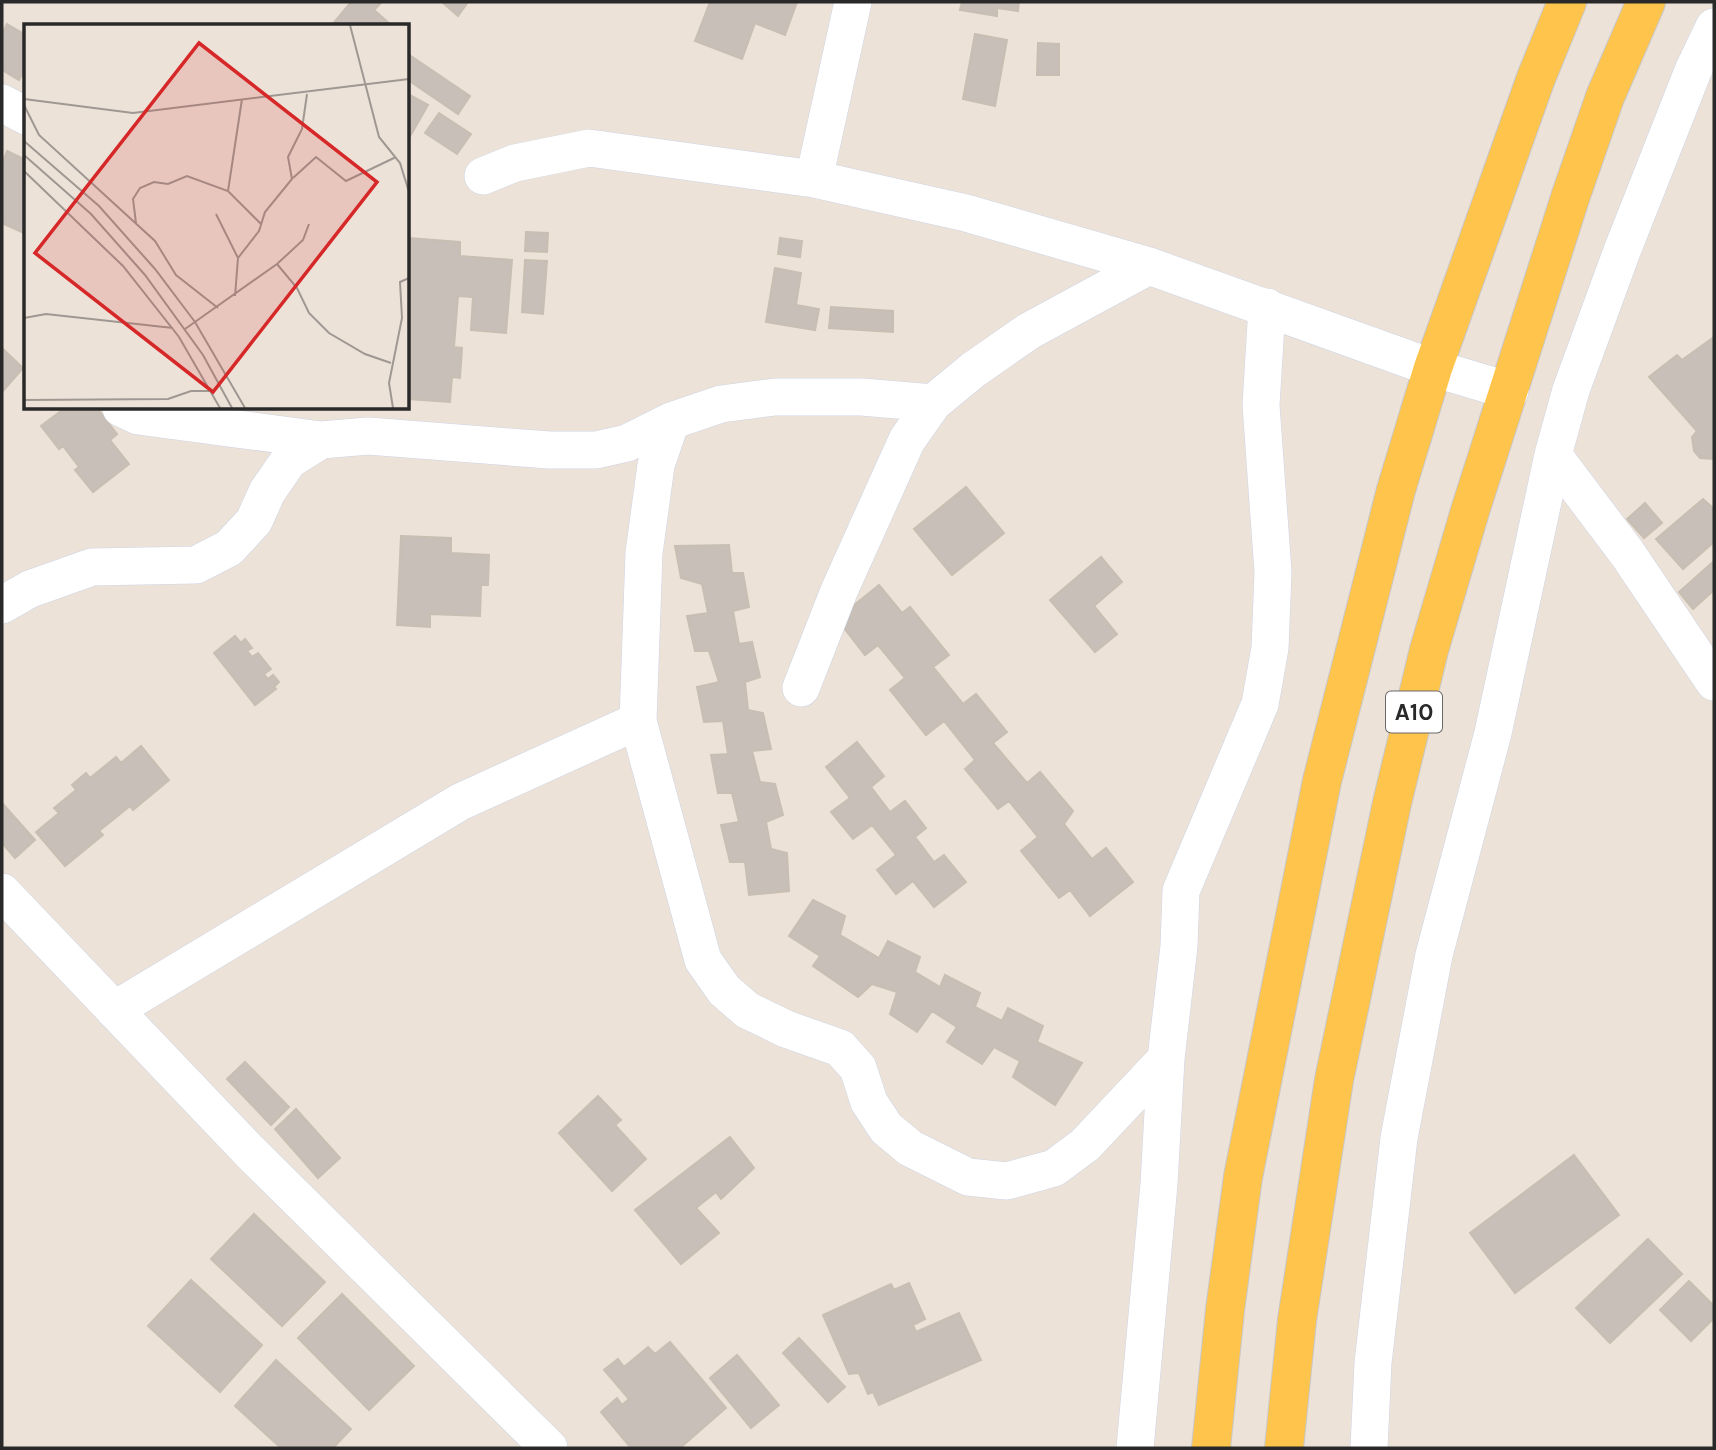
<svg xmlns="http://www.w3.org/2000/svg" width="1716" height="1450" font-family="Karla,sans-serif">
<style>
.building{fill:#c8bfb8;stroke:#c8beb2;stroke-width:2}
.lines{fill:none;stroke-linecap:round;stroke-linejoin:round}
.street-casing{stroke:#cdd4e4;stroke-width:38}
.primary-casing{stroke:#c7c7c7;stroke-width:40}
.street{stroke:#fff;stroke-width:37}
.primary{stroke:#ffc44b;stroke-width:38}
.labels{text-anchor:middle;stroke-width:7;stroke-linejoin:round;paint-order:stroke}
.shield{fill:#fff;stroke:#696969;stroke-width:2}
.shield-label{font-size:24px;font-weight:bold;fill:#292929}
.inset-road{fill:none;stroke:#9f9892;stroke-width:2}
.view{fill:#d62828;fill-opacity:0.15;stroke:#d62828;stroke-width:3.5}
.inset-edge{fill:none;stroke:#292929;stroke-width:3.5}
</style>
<rect width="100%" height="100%" fill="#ede2d8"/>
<path class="building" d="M 351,2 L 382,2 L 374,10 L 389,23 L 386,26 L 331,26 Z
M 442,2 L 468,2 L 458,16 Z
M 710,2 L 797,2 L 785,35 L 755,23 L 742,59 L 695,41 Z
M 962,2 L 1019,2 L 1018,11 L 997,8 L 997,16 L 960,10 Z
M 7,24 L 26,35 L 26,67 L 19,80 L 2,70 L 2,34 Z
M 975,34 L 1007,40 L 995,106 L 963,99 Z
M 1038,43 L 1059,44 L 1059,75 L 1037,75 Z
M 408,54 L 470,96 L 458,114 L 408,80 Z
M 408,94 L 428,105 L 408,140 Z
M 439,113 L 471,134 L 457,154 L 425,133 Z
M 7,151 L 26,160 L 26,234 L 2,223 L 2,164 Z
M 526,232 L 548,233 L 547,252 L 525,251 Z
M 408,238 L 460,242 L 460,256 L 512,260 L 506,333 L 471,330 L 473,297 L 458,296 L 454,347 L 462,348 L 460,378 L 452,377 L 450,402 L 408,399 Z
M 780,238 L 802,241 L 800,257 L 778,254 Z
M 525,260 L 547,261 L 543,314 L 522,312 Z
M 775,268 L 801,273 L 796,305 L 819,309 L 815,330 L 766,322 Z
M 831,307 L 893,311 L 893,332 L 829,328 Z
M 1714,337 L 1714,459 L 1700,458 L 1694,451 L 1692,437 L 1697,431 L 1649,377 L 1677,355 L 1682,360 Z
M 2,348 L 23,368 L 2,392 Z
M 65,408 L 97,408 L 117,434 L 110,440 L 129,464 L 93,492 L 75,470 L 79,467 L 63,446 L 59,449 L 41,426 Z
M 966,487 L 1004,533 L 952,575 L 914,529 Z
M 1703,499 L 1714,509 L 1714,542 L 1683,569 L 1656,539 Z
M 1645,503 L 1662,523 L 1644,538 L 1627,519 Z
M 401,536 L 451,538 L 451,553 L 489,555 L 488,585 L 481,585 L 480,616 L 430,614 L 430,627 L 397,625 Z
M 729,545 L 732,573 L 743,573 L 749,607 L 733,611 L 739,644 L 752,642 L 760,677 L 745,682 L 748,710 L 763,713 L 771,749 L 752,751 L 760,782 L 775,784 L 783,815 L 766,822 L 771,849 L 787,853 L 789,891 L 749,895 L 745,862 L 730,862 L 721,825 L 739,822 L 732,793 L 718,793 L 711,755 L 728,754 L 723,721 L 704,722 L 697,687 L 719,682 L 709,651 L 695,651 L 687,616 L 708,613 L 702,584 L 681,578 L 675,546 Z
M 1101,557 L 1122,582 L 1094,606 L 1117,634 L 1095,652 L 1050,600 Z
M 1714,561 L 1714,590 L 1693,609 L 1679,592 Z
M 879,585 L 902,613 L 910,607 L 949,655 L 933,667 L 963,704 L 976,694 L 1007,732 L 993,743 L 1027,783 L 1040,772 L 1073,811 L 1064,824 L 1092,859 L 1106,848 L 1133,882 L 1090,916 L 1070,890 L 1059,898 L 1021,851 L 1038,837 L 1009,801 L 998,809 L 965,769 L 975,760 L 944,721 L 926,735 L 890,690 L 905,678 L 878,645 L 865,655 L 837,619 Z
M 235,636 L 241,643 L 245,639 L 252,648 L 247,651 L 252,657 L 258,653 L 271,669 L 264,674 L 268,679 L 273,675 L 279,682 L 274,687 L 276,689 L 255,705 L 214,653 Z
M 857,742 L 884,776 L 871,787 L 890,812 L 905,801 L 926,828 L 915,837 L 934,862 L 944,855 L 966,882 L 934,907 L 913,881 L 896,894 L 877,870 L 896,855 L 872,825 L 853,839 L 831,812 L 850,798 L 826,767 Z
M 141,746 L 169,780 L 133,810 L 130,806 L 99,831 L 103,835 L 65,866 L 36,832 L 59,813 L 54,808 L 76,790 L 72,785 L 86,773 L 90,778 L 116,757 L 121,763 Z
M 2,803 L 35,840 L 15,858 L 2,843 Z
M 813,900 L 845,916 L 840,935 L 879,958 L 888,941 L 920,957 L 915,972 L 940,987 L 945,975 L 980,993 L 975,1007 L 1002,1021 L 1008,1008 L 1043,1026 L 1037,1042 L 1082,1063 L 1055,1105 L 1013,1077 L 1020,1061 L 994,1047 L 982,1064 L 947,1042 L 957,1027 L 932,1011 L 917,1032 L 890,1014 L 897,992 L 872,984 L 858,997 L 813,966 L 820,956 L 789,936 Z
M 245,1062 L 289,1107 L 271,1125 L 227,1079 Z
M 598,1096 L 621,1120 L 615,1125 L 646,1159 L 612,1191 L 559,1133 Z
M 296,1109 L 340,1158 L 318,1178 L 275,1129 Z
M 730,1137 L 754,1168 L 721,1199 L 716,1192 L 696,1208 L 719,1233 L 681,1264 L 635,1210 Z
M 1574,1155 L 1619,1215 L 1515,1293 L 1470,1233 Z
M 254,1214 L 325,1282 L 282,1326 L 211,1259 Z
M 1648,1239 L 1682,1274 L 1610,1343 L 1576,1308 Z
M 191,1280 L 262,1345 L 220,1392 L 148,1326 Z
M 1689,1281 L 1714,1306 L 1714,1318 L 1691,1341 L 1660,1310 Z
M 909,1283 L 925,1319 L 913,1325 L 916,1332 L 959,1313 L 981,1360 L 879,1405 L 873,1392 L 868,1394 L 859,1373 L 849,1374 L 823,1315 L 891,1284 L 894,1290 Z
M 342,1294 L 414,1366 L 369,1410 L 298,1338 Z
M 799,1338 L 845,1387 L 828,1402 L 783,1353 Z
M 670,1342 L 726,1408 L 680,1448 L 631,1448 L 601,1412 L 617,1398 L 622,1405 L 629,1399 L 604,1370 L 618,1359 L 624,1367 L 648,1347 L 655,1354 Z
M 737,1355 L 779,1405 L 751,1428 L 710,1378 Z
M 276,1360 L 351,1429 L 333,1448 L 281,1448 L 235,1406 Z"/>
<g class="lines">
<g class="street-casing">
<path id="street" d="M 2,103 L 26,116
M 483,176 L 515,163 L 589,148 L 814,179 L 966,213 L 1149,266 L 1433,368 L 1510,391
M 814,179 L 853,2
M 121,408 L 138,416 L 321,440
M 671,421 L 656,465 L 644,553 L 638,721 L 703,960 L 724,990 L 747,1010 L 786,1029 L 840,1048 L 858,1068 L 869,1102 L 886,1128 L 910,1148 L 968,1177 L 1007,1181 L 1054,1168 L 1085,1145 L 1166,1059
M 1553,455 L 1627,553 L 1714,682
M 2,605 L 30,589 L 92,567 L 196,565 L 229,548 L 254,521 L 267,492 L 289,460 L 321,440 L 368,436 L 549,450 L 596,450 L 627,443 L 671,421 L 721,404 L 775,397 L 862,397 L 933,403
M 801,688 L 839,591 L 907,440 L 933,403 L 973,370 L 1029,331 L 1149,266
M 2,892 L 250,1152 L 549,1448
M 114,1010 L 460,802 L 638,721
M 1135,1448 L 1159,1184 L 1166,1059 L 1179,946 L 1181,891 L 1260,704 L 1270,648 L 1273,572 L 1261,405 L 1267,307
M 1369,1448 L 1373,1363 L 1399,1138 L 1434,955 L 1493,733 L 1553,455 L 1571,390 L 1622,251 L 1693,71 L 1714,27"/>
</g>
<g class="primary-casing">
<path id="primary" d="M 1211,1448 L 1225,1310 L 1243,1177 L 1322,781 L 1396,490 L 1433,368 L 1536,78 L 1567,2
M 1284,1448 L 1297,1320 L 1334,1080 L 1392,803 L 1429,650 L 1470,511 L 1571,195 L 1605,97 L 1646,2"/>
</g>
<use href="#street" class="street"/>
<use href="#primary" class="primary"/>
</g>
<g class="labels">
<rect class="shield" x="1386" y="691.5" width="56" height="41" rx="5"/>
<g class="shield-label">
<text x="1414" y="720">A10</text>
</g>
</g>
<g transform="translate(24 24)">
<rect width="385" height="385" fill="#ede2d8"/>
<path class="inset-road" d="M 326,1 L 355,113 L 376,139 L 385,168M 0,75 L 109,89 L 385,55M 0,81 L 15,111 L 131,217 L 152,251 L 194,284M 0,117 L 75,182 L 131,245 L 171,298 L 221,384M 0,131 L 67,190 L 121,251 L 179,331 L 208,384M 0,147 L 99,242 L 155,313 L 196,384M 269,154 L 292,133 L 322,157 L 372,133M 204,167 L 218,75M 192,190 L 214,234 L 211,272M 112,199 L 109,175 L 116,164 L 130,158 L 144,160 L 163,152 L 204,167 L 237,200M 214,234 L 235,207 L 241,188 L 268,155 L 264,133 L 278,105 L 283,70M 253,240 L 273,264 L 285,289 L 305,309 L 341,330 L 367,339M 0,294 L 22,290 L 149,304M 161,305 L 253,240 L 279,216 L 285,200M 0,376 L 144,375 L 167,367 L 187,367M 369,384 L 365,359 L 378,294 L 376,258 L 385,254"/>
<path class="view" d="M 175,19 L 353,158 L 189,368 L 11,229 Z"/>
<rect width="385" height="385" class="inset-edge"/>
</g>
<rect width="1716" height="1450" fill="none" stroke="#292929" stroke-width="7"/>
</svg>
